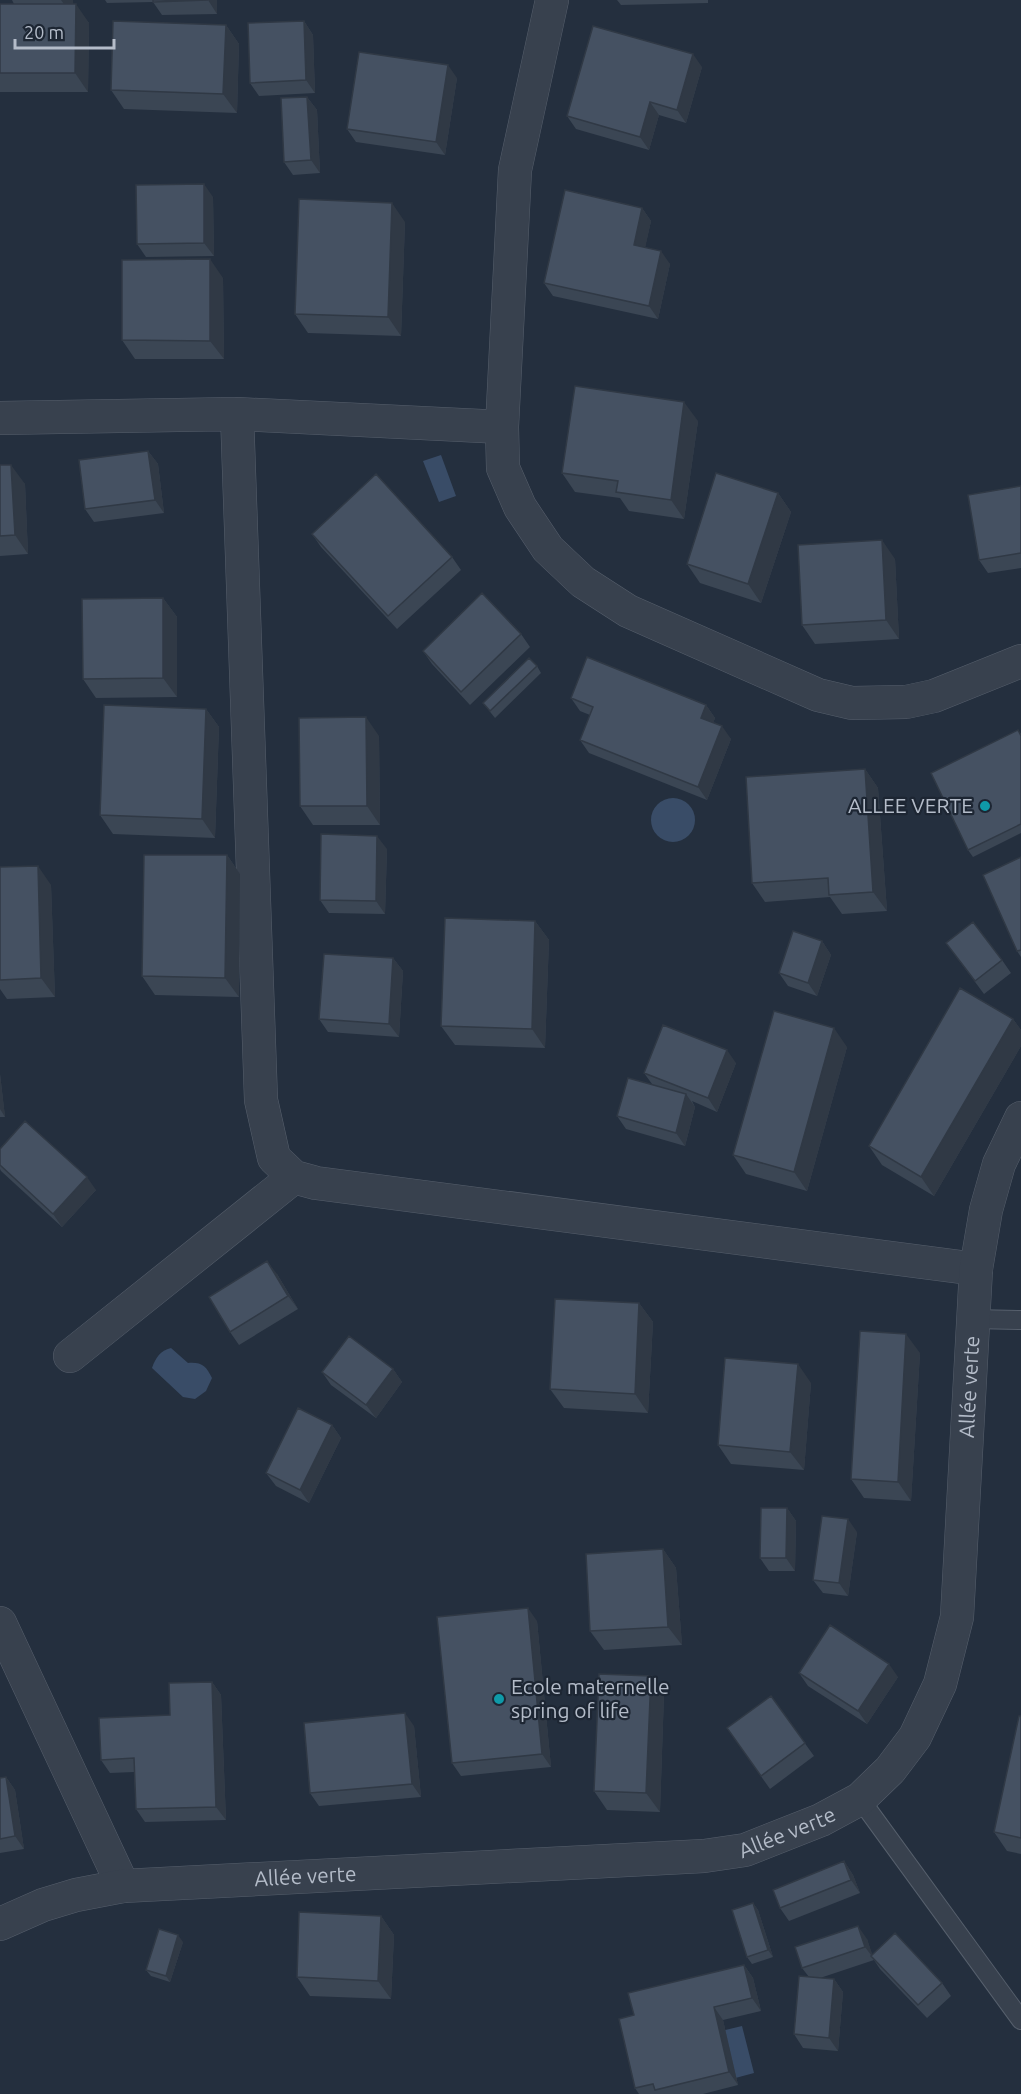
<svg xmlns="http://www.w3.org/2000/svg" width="1021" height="2094" font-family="Ubuntu,sans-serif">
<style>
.water{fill:#394c67}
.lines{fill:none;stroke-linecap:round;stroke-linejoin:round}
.service-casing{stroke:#565f6c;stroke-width:20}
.minor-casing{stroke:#565f6c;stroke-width:34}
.tertiary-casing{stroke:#565f6c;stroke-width:34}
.service{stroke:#38414e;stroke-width:18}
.minor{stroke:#38414e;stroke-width:33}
.tertiary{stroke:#38414e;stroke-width:33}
.wall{fill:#3b4654}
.shaded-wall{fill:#303945}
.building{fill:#455162;stroke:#303945;stroke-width:1.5}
.culture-dot{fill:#0f9aa8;stroke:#1d2633;stroke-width:2}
.labels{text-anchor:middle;stroke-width:4.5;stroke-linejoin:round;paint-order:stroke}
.poi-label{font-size:21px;fill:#b4bcc9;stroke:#1d2633;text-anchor:end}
.street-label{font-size:21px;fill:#b4bcc9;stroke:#1d2633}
</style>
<rect width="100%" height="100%" fill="#242f3e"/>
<path class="water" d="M 441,455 L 456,496 L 439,502 L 423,461 Z
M651 820a22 22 0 1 1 44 0a22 22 0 1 1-44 0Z
M 171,1348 L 188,1363 C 202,1362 206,1366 212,1378 L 206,1391 L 195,1399 L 183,1397 L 152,1368 C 156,1357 160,1351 171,1348 Z
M 742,2026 L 754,2073 L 728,2080 L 717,2032 Z"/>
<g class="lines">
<g class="service-casing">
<path id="service" d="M 973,1319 L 1021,1320
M 860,1799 L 1021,2020"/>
</g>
<g class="minor-casing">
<path id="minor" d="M 552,0 L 515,170 L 502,427 L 503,468 L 520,507 L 548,549 L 583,582 L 628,611 L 818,695 L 852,703 L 906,702 L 934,696 L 1021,661
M 237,414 L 261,1100 L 274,1158 L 294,1177 L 316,1183 L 976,1269
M 0,418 L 237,414 L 502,427
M 70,1356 L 294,1177
M 0,1623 L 123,1886"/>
</g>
<g class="tertiary-casing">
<g id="tertiary">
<path id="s1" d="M 0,1924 L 43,1905 L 76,1895 L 123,1886 L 704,1856 L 745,1850 L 821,1820 L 860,1799 L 890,1770 L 915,1737 L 940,1684 L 957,1617 L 976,1269 L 986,1210 L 999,1164 L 1021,1118"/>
</g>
</g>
<use href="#service" class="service"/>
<use href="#minor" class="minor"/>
<use href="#tertiary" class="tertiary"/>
</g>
<path class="wall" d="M 12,0 L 73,0 L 73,4 L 89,23 L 88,92 L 0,92 L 0,4 L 14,4 Z
M 105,0 L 217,0 L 217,14 L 162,15 L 153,2 L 107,3 Z
M 617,0 L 708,0 L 708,3 L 621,5 Z
M 304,21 L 313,35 L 315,93 L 259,96 L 250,83 Z
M 226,25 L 239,44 L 237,113 L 124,109 L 111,90 Z
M 702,67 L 686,123 L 659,115 L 649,150 L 576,129 L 567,116 Z
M 457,78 L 445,155 L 356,142 L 347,129 Z
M 307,97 L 317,110 L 320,173 L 293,175 L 284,162 Z
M 213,197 L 214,256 L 146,257 L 137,244 Z
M 642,208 L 651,221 L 645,247 L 670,264 L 658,319 L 553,296 L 544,283 Z
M 405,222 L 401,336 L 308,333 L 295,314 Z
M 223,278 L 224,359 L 135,359 L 122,340 Z
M 698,421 L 684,519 L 629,511 L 620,498 L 575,492 L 562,473 Z
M 148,451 L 158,464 L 164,513 L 94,522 L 85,509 Z
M 0,465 L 25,484 L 28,554 L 0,556 Z
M 1021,486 L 1021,568 L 988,573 L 979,560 Z
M 778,493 L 791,512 L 761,603 L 700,583 L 687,564 Z
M 312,534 L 452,557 L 461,570 L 397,629 L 321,547 Z
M 895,559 L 899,639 L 815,644 L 802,625 Z
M 163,598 L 177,617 L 177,697 L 96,698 L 83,679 Z
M 521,634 L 530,647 L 470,705 L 432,664 L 423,651 Z
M 537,666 L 541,673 L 495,718 L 483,703 Z
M 571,698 L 706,705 L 715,718 L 713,723 L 731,739 L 707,800 L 589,753 L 580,740 L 590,715 L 580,711 Z
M 206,709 L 219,727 L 215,838 L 113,834 L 100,815 Z
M 1018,730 L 1021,734 L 1021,833 L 973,857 L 968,850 Z
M 379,736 L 380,825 L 313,825 L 300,806 Z
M 865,769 L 878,788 L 887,911 L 842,914 L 830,897 L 765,902 L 752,883 Z
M 387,849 L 385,914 L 329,913 L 320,900 Z
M 227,855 L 240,874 L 239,997 L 155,995 L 142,976 Z
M 1021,857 L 1021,957 L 1017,951 Z
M 0,867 L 51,885 L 55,997 L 7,999 L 0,989 Z
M 535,921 L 549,940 L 545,1048 L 455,1045 L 441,1026 Z
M 822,941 L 831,955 L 817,996 L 788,986 L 779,973 Z
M 946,943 L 1002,960 L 1011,973 L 984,994 Z
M 393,958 L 403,971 L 399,1037 L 328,1032 L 319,1019 Z
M 1013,1019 L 1021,1030 L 1021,1046 L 934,1196 L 882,1165 L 869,1146 Z
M 847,1047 L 807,1191 L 746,1174 L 733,1155 Z
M 736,1063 L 717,1112 L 692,1101 L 695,1107 L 685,1146 L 626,1129 L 617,1116 L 652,1084 L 644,1073 Z
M 0,1074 L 5,1117 L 0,1117 Z
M 0,1149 L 96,1190 L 62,1227 L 1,1171 L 0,1169 Z
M 277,1274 L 298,1309 L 239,1345 L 230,1332 Z
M 639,1303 L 653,1322 L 648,1413 L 564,1408 L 550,1389 Z
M 920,1353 L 911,1501 L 864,1498 L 851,1479 Z
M 393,1369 L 402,1382 L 376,1418 L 331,1385 L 322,1372 Z
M 811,1383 L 804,1470 L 731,1464 L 718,1445 Z
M 332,1425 L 341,1438 L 309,1503 L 276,1486 L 266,1473 Z
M 787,1508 L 796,1521 L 795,1571 L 769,1571 L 760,1558 Z
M 857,1532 L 848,1596 L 823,1593 L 813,1580 Z
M 663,1549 L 676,1568 L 682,1645 L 604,1650 L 590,1631 Z
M 537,1621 L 551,1767 L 461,1776 L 452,1763 Z
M 799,1673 L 898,1677 L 867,1724 L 808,1686 Z
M 212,1682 L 221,1695 L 226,1820 L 145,1822 L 136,1809 L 134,1772 L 110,1773 L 101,1760 L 170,1715 Z
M 664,1694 L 660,1812 L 607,1810 L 594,1791 Z
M 771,1696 L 814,1756 L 770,1789 L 727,1728 Z
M 1021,1716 L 1021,1854 L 1007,1851 L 994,1832 Z
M 414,1726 L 421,1797 L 319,1806 L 310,1793 Z
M 6,1777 L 15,1790 L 24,1849 L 0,1853 L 0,1778 Z
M 844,1861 L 853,1875 L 860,1893 L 789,1921 L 780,1908 Z
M 753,1903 L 758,1910 L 773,1957 L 752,1964 L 747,1957 Z
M 381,1916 L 394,1935 L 391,1999 L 310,1996 L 297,1977 Z
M 867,1939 L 872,1955 L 942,1983 L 951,1996 L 927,2018 L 880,1969 L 874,1960 L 820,1978 L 834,1979 L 843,1992 L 838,2051 L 803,2048 L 794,2034 L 809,1977 L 802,1968 Z
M 183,1942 L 170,1982 L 151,1976 L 146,1970 Z
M 744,1965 L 753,1978 L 761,2011 L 723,2020 L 738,2085 L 703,2094 L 639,2094 L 635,2088 L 634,2015 Z"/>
<path class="shaded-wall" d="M 61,0 L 73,0 L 74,18 Z
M 208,0 L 217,0 L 217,14 Z
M 76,4 L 89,23 L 88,92 L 75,73 Z
M 304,21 L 313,35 L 315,93 L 306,80 Z
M 226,25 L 239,44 L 237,113 L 223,94 Z
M 693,54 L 702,67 L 686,123 L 677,110 Z
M 448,65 L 457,78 L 445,155 L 436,142 Z
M 307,97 L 317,110 L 320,173 L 311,160 Z
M 650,102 L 659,115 L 649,150 L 640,137 Z
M 204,184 L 213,197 L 214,256 L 204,243 Z
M 392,203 L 405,222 L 401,336 L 388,317 Z
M 642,208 L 651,221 L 643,258 L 634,245 Z
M 661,251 L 670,264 L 658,319 L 649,306 Z
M 210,259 L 223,278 L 224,359 L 210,341 Z
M 684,402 L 698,421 L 684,519 L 671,500 Z
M 148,451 L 158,464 L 164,513 L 155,500 Z
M 11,465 L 25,484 L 28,554 L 15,535 Z
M 778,493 L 791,512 L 761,603 L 748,584 Z
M 882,540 L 895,559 L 899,639 L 886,620 Z
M 163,598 L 177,617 L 177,697 L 163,678 Z
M 706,705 L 715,718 L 710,731 L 701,718 Z
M 206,709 L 219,727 L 215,838 L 202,819 Z
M 366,717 L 379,736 L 380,825 L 367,806 Z
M 722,726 L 731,739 L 707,800 L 698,787 Z
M 865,769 L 878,788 L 887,911 L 873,892 Z
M 377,836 L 387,849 L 385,914 L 376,901 Z
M 227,855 L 240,874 L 239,997 L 225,978 Z
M 38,866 L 51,885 L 55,997 L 41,978 Z
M 535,921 L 549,940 L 545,1048 L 532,1029 Z
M 822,941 L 831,955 L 817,996 L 808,983 Z
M 393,958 L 403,971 L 399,1037 L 389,1024 Z
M 1013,1019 L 1021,1030 L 1021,1046 L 934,1196 L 921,1177 Z
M 834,1028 L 847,1047 L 807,1191 L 794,1172 Z
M 727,1050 L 736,1063 L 717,1112 L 708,1098 Z
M 0,1074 L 5,1117 L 0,1109 Z
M 686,1094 L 695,1107 L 685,1146 L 676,1133 Z
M 87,1177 L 96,1190 L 62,1227 L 53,1214 Z
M 267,1261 L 277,1274 L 298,1309 L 288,1296 Z
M 639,1303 L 653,1322 L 648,1413 L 635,1394 Z
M 906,1334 L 920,1353 L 911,1501 L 898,1482 Z
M 798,1364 L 811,1383 L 804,1470 L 790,1452 Z
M 393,1369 L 402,1382 L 376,1418 L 366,1405 Z
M 332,1425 L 341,1438 L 309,1503 L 300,1490 Z
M 787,1508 L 796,1521 L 795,1571 L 786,1558 Z
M 848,1519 L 857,1532 L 848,1596 L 839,1583 Z
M 663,1549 L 676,1568 L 682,1645 L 668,1627 Z
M 528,1608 L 537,1621 L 551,1767 L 542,1754 Z
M 889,1664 L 898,1677 L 867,1724 L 858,1711 Z
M 651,1676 L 664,1694 L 660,1812 L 646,1793 Z
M 212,1682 L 221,1695 L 226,1820 L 216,1807 Z
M 405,1713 L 414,1726 L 421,1797 L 412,1784 Z
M 6,1777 L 15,1790 L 24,1849 L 15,1836 Z
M 844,1861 L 853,1875 L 860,1893 L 851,1880 Z
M 753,1903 L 758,1910 L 773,1957 L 768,1950 Z
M 381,1916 L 394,1935 L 391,1999 L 378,1981 Z
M 858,1926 L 867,1939 L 874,1959 L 865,1947 Z
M 178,1935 L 183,1942 L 170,1982 L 166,1976 Z
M 744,1965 L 753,1978 L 761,2011 L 752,1998 Z
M 834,1979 L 843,1992 L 838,2051 L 829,2038 Z
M 714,2007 L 723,2020 L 738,2085 L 729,2072 Z"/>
<path class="building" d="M 153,0 L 208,0 L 153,2 Z
M 0,4 L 76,4 L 75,73 L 0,73 Z
M 113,21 L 226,25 L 223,94 L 111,90 Z
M 304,21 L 306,80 L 250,83 L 248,23 Z
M 593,26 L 693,54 L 677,110 L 650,102 L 640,137 L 567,116 Z
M 359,52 L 448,65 L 436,142 L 347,129 Z
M 307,97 L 311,160 L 284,162 L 281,98 Z
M 204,184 L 204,243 L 137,244 L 136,185 Z
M 565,190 L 642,208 L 634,245 L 661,251 L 649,306 L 544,283 Z
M 299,199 L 392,203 L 388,317 L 295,314 Z
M 210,259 L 210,341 L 122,340 L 122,260 Z
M 575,386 L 684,402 L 671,500 L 616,492 L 618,481 L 562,473 Z
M 148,451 L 155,500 L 85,509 L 79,460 Z
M 0,465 L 11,465 L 15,535 L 0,536 Z
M 716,473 L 778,493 L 748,584 L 687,564 Z
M 376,474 L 452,557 L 388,616 L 312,534 Z
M 1021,486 L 1021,553 L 979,560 L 968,495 Z
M 882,540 L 886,620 L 802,625 L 798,545 Z
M 482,593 L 521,634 L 461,692 L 423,651 Z
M 163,598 L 163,678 L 83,679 L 82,599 Z
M 587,657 L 706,705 L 701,718 L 722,726 L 698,787 L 580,740 L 593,707 L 571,698 Z
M 529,658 L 537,666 L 490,711 L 483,703 Z
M 104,705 L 206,709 L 202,819 L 100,815 Z
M 366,717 L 367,806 L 300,806 L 299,718 Z
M 1018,730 L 1021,736 L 1021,824 L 968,850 L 931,773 Z
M 865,769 L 873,892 L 829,895 L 828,878 L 752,883 L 746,777 Z
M 321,834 L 377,836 L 376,901 L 320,900 Z
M 144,855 L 227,855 L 225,978 L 142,976 Z
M 1021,857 L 1021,950 L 1017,951 L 983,875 Z
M 38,866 L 41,978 L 0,980 L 0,867 Z
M 445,918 L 535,921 L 532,1029 L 441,1026 Z
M 973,922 L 1002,960 L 975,981 L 946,943 Z
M 793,931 L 822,941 L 808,983 L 779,973 Z
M 324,954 L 393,958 L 389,1024 L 319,1019 Z
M 960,988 L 1013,1019 L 921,1177 L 869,1146 Z
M 774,1011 L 834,1028 L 794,1172 L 733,1155 Z
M 663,1025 L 727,1050 L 708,1098 L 644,1073 Z
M 628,1078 L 686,1094 L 676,1133 L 617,1116 Z
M 25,1121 L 87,1177 L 53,1214 L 0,1165 L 0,1149 Z
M 267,1261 L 288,1296 L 230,1332 L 209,1297 Z
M 555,1299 L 639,1303 L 635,1394 L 550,1389 Z
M 860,1331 L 906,1334 L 898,1482 L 851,1479 Z
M 349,1336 L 393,1369 L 366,1405 L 322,1372 Z
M 725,1358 L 798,1364 L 790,1452 L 718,1445 Z
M 298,1408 L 332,1425 L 300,1490 L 266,1473 Z
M 761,1508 L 787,1508 L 786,1558 L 760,1558 Z
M 822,1516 L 848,1519 L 839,1583 L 813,1580 Z
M 663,1549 L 668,1627 L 590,1631 L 586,1554 Z
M 528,1608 L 542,1754 L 452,1763 L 437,1617 Z
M 830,1625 L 889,1664 L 858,1711 L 799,1673 Z
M 599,1674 L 651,1676 L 646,1793 L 594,1791 Z
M 212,1682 L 216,1807 L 136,1809 L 134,1758 L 101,1760 L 99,1718 L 170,1715 L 169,1683 Z
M 771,1696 L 805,1743 L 761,1776 L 727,1728 Z
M 405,1713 L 412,1784 L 310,1793 L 304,1723 Z
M 1019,1716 L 1021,1716 L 1021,1838 L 994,1832 Z
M 6,1777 L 15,1836 L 0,1839 L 0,1778 Z
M 844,1861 L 851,1880 L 780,1908 L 773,1890 Z
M 753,1903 L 768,1950 L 747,1957 L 732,1910 Z
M 299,1912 L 381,1916 L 378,1981 L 297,1977 Z
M 858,1926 L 865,1947 L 802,1968 L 795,1947 Z
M 159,1929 L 178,1935 L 166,1976 L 146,1970 Z
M 895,1933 L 942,1983 L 918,2005 L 871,1956 Z
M 744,1965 L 752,1998 L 714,2007 L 729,2072 L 655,2090 L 653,2084 L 635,2088 L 619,2019 L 634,2015 L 628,1993 Z
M 799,1976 L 834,1979 L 829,2038 L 794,2034 Z"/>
<g class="culture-dot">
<circle cx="985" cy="806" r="6"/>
<circle cx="499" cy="1699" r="6"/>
</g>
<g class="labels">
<g class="poi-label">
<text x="973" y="813">ALLEE VERTE</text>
<text x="511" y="1694" text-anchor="start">Ecole maternelle<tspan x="511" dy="24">spring of life</tspan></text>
</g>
<g class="street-label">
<text dy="7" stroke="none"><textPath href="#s1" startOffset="1320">Allée verte</textPath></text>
<text dy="7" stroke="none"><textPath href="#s1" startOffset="798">Allée verte</textPath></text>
<text dy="7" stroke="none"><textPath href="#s1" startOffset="312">Allée verte</textPath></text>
</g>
</g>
<path d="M15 39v9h99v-9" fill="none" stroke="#b4bcc9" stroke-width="3"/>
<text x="24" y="39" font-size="18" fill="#b4bcc9" stroke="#1d2633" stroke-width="4.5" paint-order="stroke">20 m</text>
</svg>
